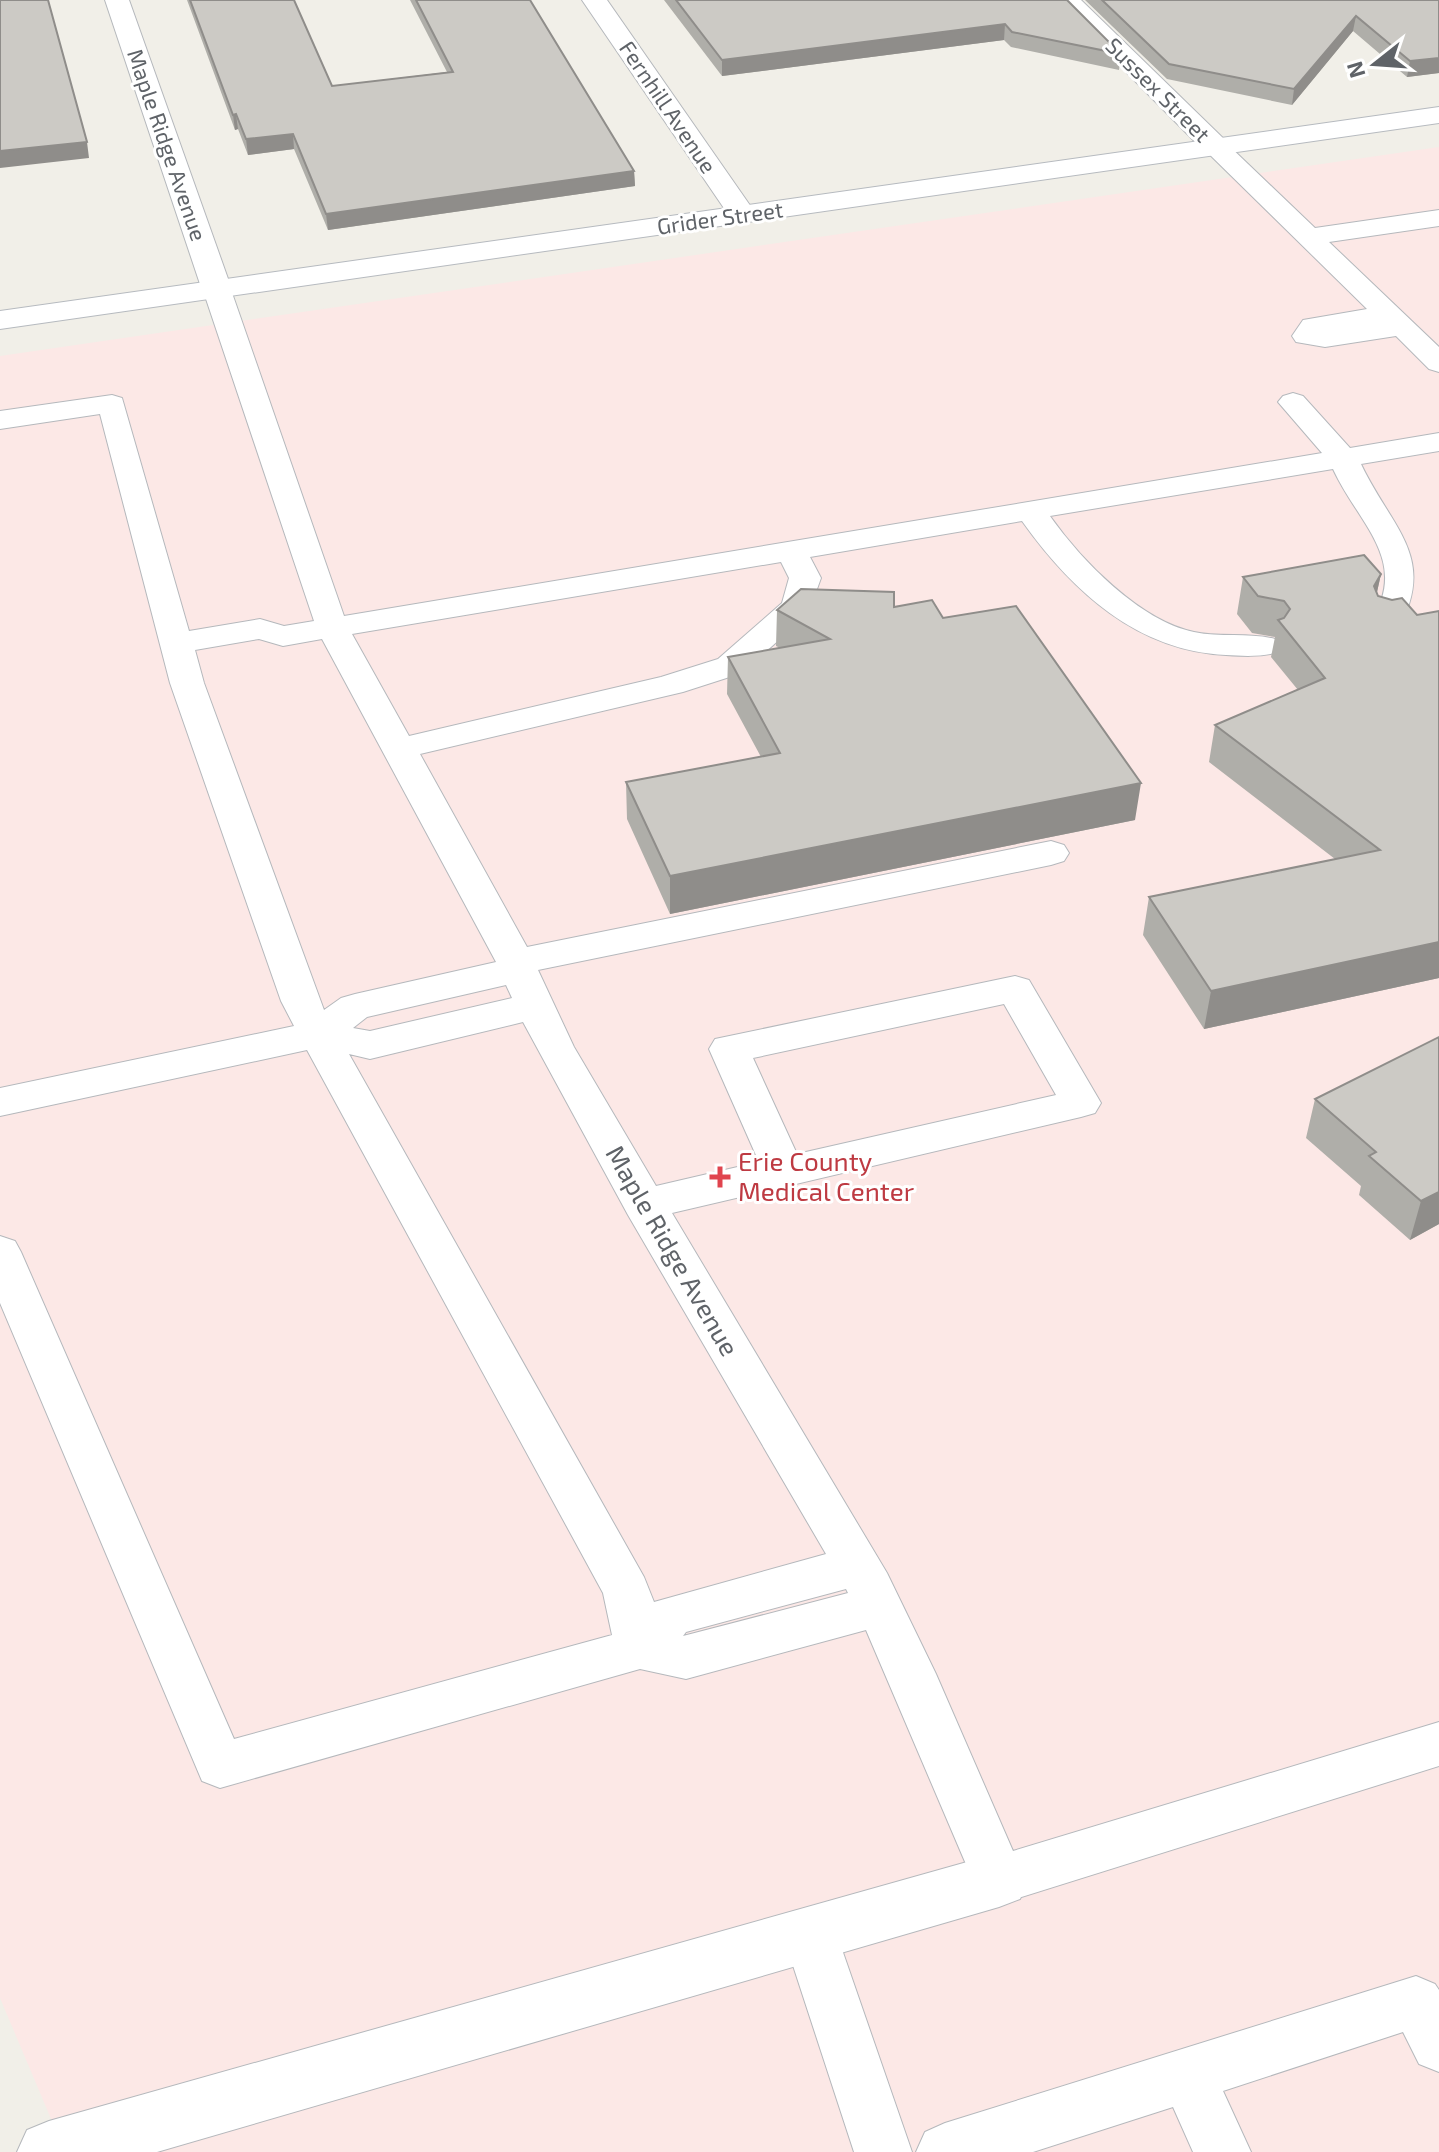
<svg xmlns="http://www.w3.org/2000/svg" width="1439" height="2152" font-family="'Exo 2',sans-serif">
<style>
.medical{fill:#fce8e6}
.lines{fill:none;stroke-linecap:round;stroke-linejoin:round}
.lane-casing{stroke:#b5b8bc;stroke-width:2}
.street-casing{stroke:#b5b8bc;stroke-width:2}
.secondary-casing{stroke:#b6babf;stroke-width:2}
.lane{fill:#fff;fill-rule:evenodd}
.street{fill:#fff;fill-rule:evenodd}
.secondary{fill:#fff;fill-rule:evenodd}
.wall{fill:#afaea9}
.shaded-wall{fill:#8f8d8a}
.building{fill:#cccac5;stroke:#8f8d8a;stroke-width:2}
.health-dot{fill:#e0444e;stroke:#fff;stroke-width:3}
.labels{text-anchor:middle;stroke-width:6;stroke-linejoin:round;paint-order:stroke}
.far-street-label{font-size:22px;fill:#5f6368;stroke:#fff}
.health-label{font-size:26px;fill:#be3a42;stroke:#fff;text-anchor:start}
.street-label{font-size:26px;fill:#5f6368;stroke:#fff}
</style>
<rect width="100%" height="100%" fill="#f1efe8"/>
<path class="medical" d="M 1439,147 L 1439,2152 L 65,2152 L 0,1998 L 0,356 Z"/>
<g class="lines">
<g class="lane-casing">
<path id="lane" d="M 1215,138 L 1224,141 L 1315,228 L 1439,210 L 1439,226 L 1329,242 L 1439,347 L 1439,372 L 1429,369 L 1396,336 L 1325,347 L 1296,342 L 1292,336 L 1303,320 L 1367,309 L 1206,151 L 1202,146 L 1206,141 Z
M 217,282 L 227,284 L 231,290 L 344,616 L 1322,453 L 1278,402 L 1283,396 L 1293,393 L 1303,396 L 1350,448 L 1439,433 L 1439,451 L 1361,464 C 1391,528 1439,557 1397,631 L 1385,634 L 1373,631 L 1369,624 C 1412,561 1358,524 1333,469 L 1050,516 C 1081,560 1140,621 1194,632 C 1221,638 1249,632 1275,639 L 1280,646 L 1275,653 C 1259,657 1242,656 1226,655 C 1137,651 1072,591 1022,521 L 810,557 L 821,578 L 808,614 L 742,673 L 683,692 L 420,754 L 527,947 L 1051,841 L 1064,845 L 1069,853 L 1064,861 L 1051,865 L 538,970 L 574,1047 L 656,1186 L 759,1162 L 709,1049 L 715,1039 L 1015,976 L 1029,980 L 1101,1103 L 1095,1113 L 1081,1117 L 672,1213 L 887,1573 L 936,1674 L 1013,1851 L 1439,1722 L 1439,1766 L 999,1904 L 980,1897 L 866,1630 L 686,1679 L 640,1669 L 220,1788 L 202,1781 L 0,1303 L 0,1236 L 15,1241 L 21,1252 L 234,1739 L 612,1635 L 603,1593 L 307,1050 L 0,1116 L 0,1088 L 294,1026 L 281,1001 L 170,683 L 100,414 L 0,429 L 0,411 L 112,395 L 122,398 L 189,631 L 260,619 L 284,626 L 314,621 L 203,290 L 207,284 ZM 781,562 L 789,578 L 782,603 L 718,659 L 661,677 L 409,736 L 352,634 ZM 259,639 L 283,646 L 322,639 L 496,962 L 355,994 L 341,998 L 324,1010 L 204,683 L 195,650 ZM 506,985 L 512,998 L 370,1031 L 353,1028 L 367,1017 ZM 1004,1004 L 1056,1095 L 797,1154 L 753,1058 ZM 523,1022 L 628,1215 L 826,1554 L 654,1602 L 644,1577 L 349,1054 L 370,1059 ZM 846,1589 L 848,1593 L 683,1636 L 686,1632 Z
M 810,1910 L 829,1917 L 837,1935 L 912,2152 L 854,2152 L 783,1935 L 791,1917 Z
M 1416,1976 L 1435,1984 L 1439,1990 L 1439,2072 L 1419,2064 L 1403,2032 L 1223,2091 L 1251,2152 L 1193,2152 L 1173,2107 L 1033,2152 L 916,2152 L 925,2132 L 945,2123 Z"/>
</g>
<g class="street-casing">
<path id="street" d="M 105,0 L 129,0 L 232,290 L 228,296 L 217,299 L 206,296 L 202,290 Z
M 582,0 L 607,0 L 756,214 L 752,220 L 742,223 L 732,220 Z
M 1055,0 L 1081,0 L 1225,140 L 1229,146 L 1225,152 L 1215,154 L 1205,152 Z
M 999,1853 L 1020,1861 L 1028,1880 L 1020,1899 L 999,1907 L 157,2152 L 17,2152 L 27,2130 L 49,2121 Z"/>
</g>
<g class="secondary-casing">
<path id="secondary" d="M 1439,107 L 1439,123 L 0,329 L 0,311 Z"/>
</g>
<use href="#lane" class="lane"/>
<use href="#street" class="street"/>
<use href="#secondary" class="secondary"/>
</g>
<path class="wall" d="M 187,0 L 294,0 L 332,86 L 447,72 L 410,0 L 530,0 L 634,171 L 635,186 L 328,230 L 294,149 L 248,155 L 238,129 L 235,130 Z
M 664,0 L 1067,0 L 1121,54 L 1119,70 L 1011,47 L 1004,40 L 722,76 Z
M 1085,0 L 1439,0 L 1439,73 L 1407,77 L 1353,31 L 1292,105 L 1167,79 Z
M 1381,574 L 1377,592 L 1439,978 L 1204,1029 L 1143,935 L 1149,897 L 1335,859 L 1209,762 L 1215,725 L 1298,690 L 1271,657 L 1275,637 L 1252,633 L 1237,614 L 1243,577 Z
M 894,607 L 943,618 L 1135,820 L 670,914 L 627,819 L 626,782 L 761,757 L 727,694 L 728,657 L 780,648 L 776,646 L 777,610 Z
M 1439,1037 L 1439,1224 L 1410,1240 L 1359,1195 L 1361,1186 L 1306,1138 L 1315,1099 Z"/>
<path class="shaded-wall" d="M 1356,16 L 1353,31 L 1292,105 L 1294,89 Z
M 1005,24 L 1004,40 L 722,76 L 722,60 Z
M 1439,58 L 1439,73 L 1407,77 L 1410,61 Z
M 236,114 L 238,129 L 235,130 L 233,115 Z
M 293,134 L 294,149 L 248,155 L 246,139 Z
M 87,142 L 89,158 L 0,168 L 0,151 Z
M 634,171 L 635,186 L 328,230 L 326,214 Z
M 1381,574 L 1373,610 L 1374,586 Z
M 1141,783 L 1135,820 L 670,914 L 670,876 Z
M 1439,942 L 1439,978 L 1204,1029 L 1211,991 Z
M 1439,1192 L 1439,1224 L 1410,1240 L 1421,1201 Z"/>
<path class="building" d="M 0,0 L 48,0 L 87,142 L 0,151 Z
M 190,0 L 294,0 L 332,86 L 453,72 L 416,0 L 530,0 L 634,171 L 326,214 L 293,134 L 246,139 L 236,114 L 233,115 Z
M 676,0 L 1067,0 L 1121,54 L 1012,32 L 1005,24 L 722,60 Z
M 1102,0 L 1439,0 L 1439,58 L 1410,61 L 1356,16 L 1294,89 L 1169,64 Z
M 1364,555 L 1381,574 L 1374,586 L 1378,596 L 1392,600 L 1402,598 L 1417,615 L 1439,611 L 1439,942 L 1211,991 L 1149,897 L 1380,850 L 1215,725 L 1325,678 L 1278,620 L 1284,618 L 1290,609 L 1284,601 L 1258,596 L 1243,577 Z
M 801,589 L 894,592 L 894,607 L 932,600 L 943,618 L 1016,606 L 1141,783 L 670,876 L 626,782 L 780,753 L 728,657 L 830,639 L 777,610 Z
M 1439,1037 L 1439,1192 L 1421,1201 L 1369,1156 L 1376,1152 L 1315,1099 Z"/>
<path class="health-dot" d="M716 1165h8v8h8v8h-8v8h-8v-8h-8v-8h8z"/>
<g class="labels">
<g class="far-street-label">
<text transform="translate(1158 90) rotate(45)" y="8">Sussex Street</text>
<text transform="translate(668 107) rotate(56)" y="8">Fernhill Avenue</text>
<text transform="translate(167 145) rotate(71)" y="8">Maple Ridge Avenue</text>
<text transform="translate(720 218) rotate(-8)" y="8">Grider Street</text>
</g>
<g class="health-label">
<text x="738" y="1171">Erie County<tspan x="738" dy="30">Medical Center</tspan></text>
</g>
<g class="street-label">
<text transform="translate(672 1251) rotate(60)" y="9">Maple Ridge Avenue</text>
</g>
</g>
<g transform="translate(1375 64) rotate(253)" stroke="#ffffff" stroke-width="6" paint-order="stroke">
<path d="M0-6L14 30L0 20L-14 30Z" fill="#5f6368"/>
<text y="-12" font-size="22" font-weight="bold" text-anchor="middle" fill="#5f6368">N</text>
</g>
</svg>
